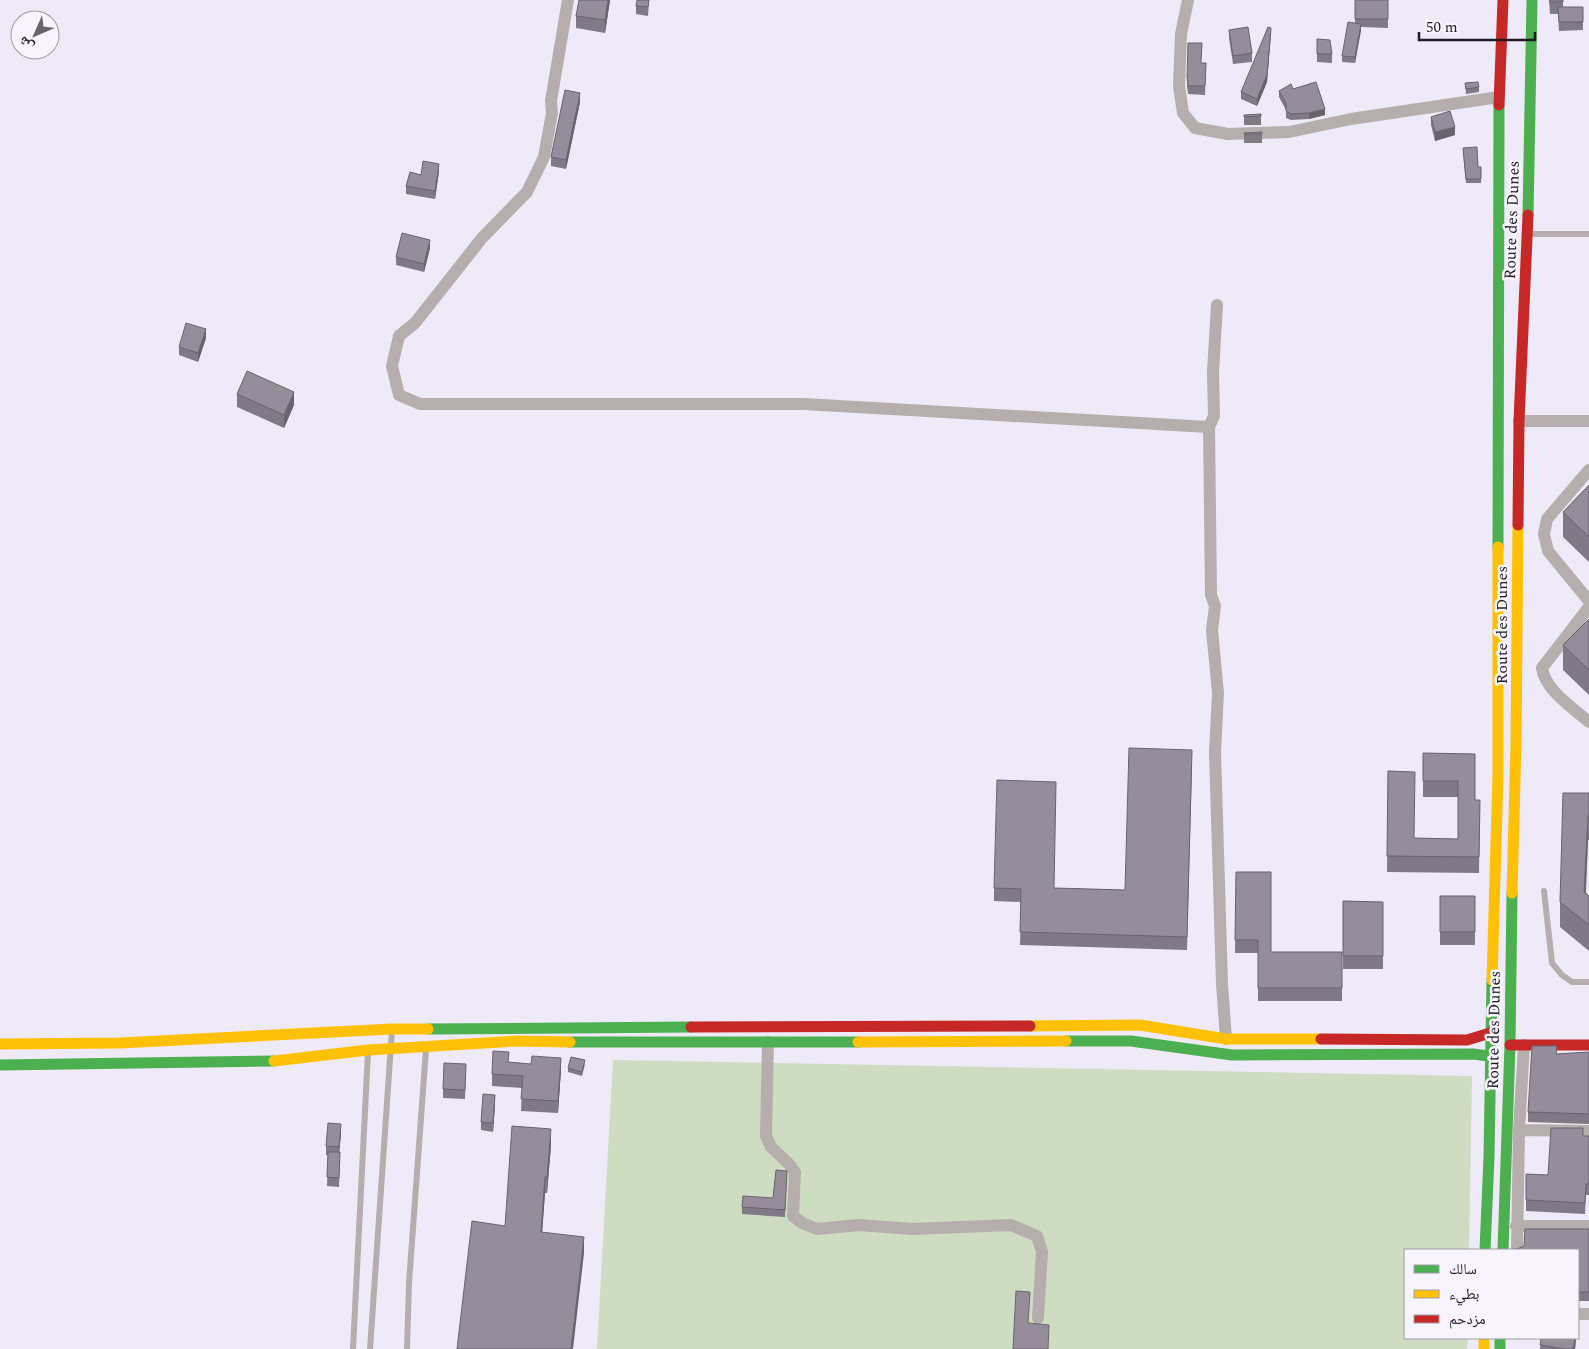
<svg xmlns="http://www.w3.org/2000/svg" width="1589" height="1349" font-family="Spectral,'Noto Naskh Arabic',serif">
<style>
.green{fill:#cedcc2}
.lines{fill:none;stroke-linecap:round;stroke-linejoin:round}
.lane{stroke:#b6aeac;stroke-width:6}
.street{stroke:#b6aeac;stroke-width:12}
.fast{stroke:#4caf50;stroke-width:11}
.slow{stroke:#ffc107;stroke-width:11}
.jam{stroke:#c62828;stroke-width:11}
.wall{fill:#817985}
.shaded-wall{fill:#69636c}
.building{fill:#968d9b;stroke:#69636c}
.labels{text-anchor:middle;stroke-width:5;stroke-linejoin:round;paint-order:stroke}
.street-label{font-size:16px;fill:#1d1b23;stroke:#f7f4fe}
</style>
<rect width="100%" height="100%" fill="#eeeaf7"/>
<path class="green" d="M 613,1060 L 1472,1076 L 1469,1250 L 1405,1250 L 1405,1338 L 1468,1338 L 1467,1349 L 597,1349 Z"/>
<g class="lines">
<path class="lane" d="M 1531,234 L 1589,234
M 1544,891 L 1552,963 L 1562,975 L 1572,982 L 1589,982
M 353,1349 L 368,1052
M 370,1349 L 392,1030
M 407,1349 L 409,1283 L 426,1049"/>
<path class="street" d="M 568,0 L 551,101 L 552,113 L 544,157 L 527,192 L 482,238 L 415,323 L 399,336 L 392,366 L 399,395 L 420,404 L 804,404 L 1209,427
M 1188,0 L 1181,34 L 1179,86 L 1183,113 L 1195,128 L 1228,134 L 1289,132 L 1351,119 L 1499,97
M 1217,305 L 1213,372 L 1214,416 L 1209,427 L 1211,595 L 1215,606 L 1212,630 L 1218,693 L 1215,752 L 1222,984 L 1226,1039
M 1519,421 L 1589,421
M 1589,470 L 1547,519 L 1544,534 L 1548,551 L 1589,601
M 1589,607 L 1542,668 C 1545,690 1573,708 1589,722
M 768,1042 L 766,1136 L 771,1147 L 788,1163 L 795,1172 L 793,1216 L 802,1223 L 817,1229 L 859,1225 L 912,1229 L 1011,1225 L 1037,1236 L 1042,1252 L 1038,1318
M 1519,1130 L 1589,1131
M 1516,1226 L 1589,1226
M 1517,1250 L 1519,1130 L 1524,1045
M 1578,1314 L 1589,1314"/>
<path class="fast" d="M 1528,215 L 1532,0
M 1498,547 L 1499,105
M 428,1029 L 691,1027
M 1066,1041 L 1131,1041 L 1232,1055 L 1473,1054 L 1489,1056
M 570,1042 L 858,1042
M 0,1065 L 274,1061
M 1485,1250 L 1489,1157 L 1492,980
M 1503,1250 L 1510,1045 L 1512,893
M 1500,1338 L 1500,1349"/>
<path class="slow" d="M 1512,893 L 1516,743 L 1518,525
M 1492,980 L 1498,775 L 1498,547
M 1030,1026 L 1140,1025 L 1226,1039 L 1321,1039
M 858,1042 L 1066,1041
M 0,1044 L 120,1043 L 392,1029 L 428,1029
M 274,1061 L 368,1050 L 518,1041 L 570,1042
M 1484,1338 L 1484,1349"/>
<path class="jam" d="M 1499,105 L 1503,0
M 1518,525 L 1519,421 L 1528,215
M 691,1027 L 1030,1026
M 1321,1039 L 1467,1040 L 1490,1033
M 1510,1045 L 1589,1045"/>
</g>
<path class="wall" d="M 579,0 L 610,0 L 605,33 L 576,28 L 576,16 Z
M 649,0 L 648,16 L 636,14 L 636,6 Z
M 1355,0 L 1388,0 L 1388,28 L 1361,27 L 1355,63 L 1342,62 L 1342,56 L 1355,23 Z
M 1549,0 L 1563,0 L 1563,7 L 1583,7 L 1583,30 L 1559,31 L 1558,14 L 1550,14 Z
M 1229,30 L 1252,53 L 1252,62 L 1233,64 L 1229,38 Z
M 1271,35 L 1267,82 L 1257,106 L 1241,99 L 1241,92 Z
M 1317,39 L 1332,54 L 1332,63 L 1317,62 Z
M 1202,63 L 1206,63 L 1205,95 L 1188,94 L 1187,86 L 1187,77 Z
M 1465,83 L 1479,87 L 1479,92 L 1466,94 Z
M 1293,89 L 1325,115 L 1309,119 L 1291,120 L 1286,118 L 1286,110 L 1279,97 L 1279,91 Z
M 580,102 L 566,169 L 551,166 L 551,157 Z
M 1261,114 L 1261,125 L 1244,125 L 1244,115 Z
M 1431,117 L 1455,135 L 1435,141 L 1431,125 Z
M 1262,132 L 1262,143 L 1244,143 L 1244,133 Z
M 1463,152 L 1478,167 L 1481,167 L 1481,183 L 1466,183 Z
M 439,171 L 435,199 L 406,194 L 406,186 Z
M 430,248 L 424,272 L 396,265 L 396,257 Z
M 206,338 L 198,362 L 179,355 L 179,347 Z
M 237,394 L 294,405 L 284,428 L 237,407 Z
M 1589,485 L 1589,562 L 1563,537 L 1563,512 Z
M 1589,619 L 1589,695 L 1563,670 L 1563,645 Z
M 1423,753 L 1475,754 L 1475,800 L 1480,800 L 1479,873 L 1387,872 L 1388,771 L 1414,838 L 1458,839 L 1458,797 L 1423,797 Z
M 1192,763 L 1187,950 L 1020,945 L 1021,902 L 994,901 L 994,888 L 1054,888 L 1125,890 Z
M 1589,793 L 1589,840 L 1588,840 L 1586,893 L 1589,896 L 1589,951 L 1560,927 L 1560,902 Z
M 1236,872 L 1271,952 L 1342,952 L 1342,1001 L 1258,1001 L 1258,953 L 1235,953 Z
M 1440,896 L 1475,896 L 1475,945 L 1440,945 Z
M 1343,901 L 1383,902 L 1383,969 L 1343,969 Z
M 1589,1052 L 1589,1124 L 1528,1122 L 1528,1112 L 1556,1054 Z
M 509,1062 L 561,1070 L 558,1113 L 521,1111 L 522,1088 L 492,1086 L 492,1074 Z
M 466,1064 L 465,1099 L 443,1098 L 443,1089 Z
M 585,1064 L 582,1076 L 568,1072 L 568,1068 Z
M 495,1104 L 493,1132 L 481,1130 L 481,1122 Z
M 341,1133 L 339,1152 L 340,1161 L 339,1187 L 327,1186 L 328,1155 L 326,1155 L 326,1146 Z
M 1583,1136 L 1589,1136 L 1589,1195 L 1586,1195 L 1585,1214 L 1526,1211 L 1526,1174 L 1548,1175 Z
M 551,1145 L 547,1193 L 545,1193 L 542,1232 L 584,1253 L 505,1226 Z
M 787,1171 L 785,1217 L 742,1214 L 742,1207 L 773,1198 Z
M 1589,1229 L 1589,1301 L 1578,1301 L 1578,1250 L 1517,1249 Z
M 1541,1338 L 1576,1338 L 1575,1349 L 1540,1349 Z"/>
<path class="shaded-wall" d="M 608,0 L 610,0 L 605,33 L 605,20 Z
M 1361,24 L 1361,31 L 1355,63 L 1355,57 Z
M 1271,28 L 1267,82 L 1257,106 L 1257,99 Z
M 580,93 L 580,102 L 566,169 L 566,160 Z
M 1325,109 L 1325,115 L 1309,119 L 1309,113 Z
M 1455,127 L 1455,135 L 1435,141 L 1435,132 Z
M 439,164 L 439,171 L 435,199 L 435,191 Z
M 430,240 L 430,248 L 424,272 L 424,264 Z
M 206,329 L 206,338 L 198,362 L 198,353 Z
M 294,392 L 294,405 L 284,428 L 284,415 Z
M 1588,815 L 1588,840 L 1584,917 L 1584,892 Z
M 561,1058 L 561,1070 L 558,1113 L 558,1101 Z
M 495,1095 L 495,1104 L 493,1132 L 493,1123 Z
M 341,1124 L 341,1133 L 339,1156 L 339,1147 Z
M 551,1129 L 551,1145 L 547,1193 L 547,1177 Z
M 545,1177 L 545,1193 L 541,1248 L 541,1232 Z
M 584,1237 L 584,1253 L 573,1349 L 571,1349 Z
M 1575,1338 L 1576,1338 L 1575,1349 L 1573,1349 Z"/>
<path class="building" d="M 579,0 L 608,0 L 605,20 L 576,16 Z
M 637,0 L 649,0 L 648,7 L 636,6 Z
M 1355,0 L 1388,0 L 1388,19 L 1355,19 Z
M 1550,0 L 1563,0 L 1563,2 L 1550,2 Z
M 1558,7 L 1583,7 L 1583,22 L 1559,22 Z
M 1348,22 L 1361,24 L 1355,57 L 1342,56 Z
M 1248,27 L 1252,53 L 1233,56 L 1229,30 Z
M 1268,27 L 1271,28 L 1267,75 L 1257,99 L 1241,92 Z
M 1317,39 L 1330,40 L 1332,54 L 1317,54 Z
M 1188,43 L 1202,43 L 1201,63 L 1206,63 L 1205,86 L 1188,86 L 1187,77 Z
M 1316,82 L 1325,109 L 1309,113 L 1291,114 L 1286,111 L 1286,103 L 1279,91 L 1291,84 L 1293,89 Z
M 1478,82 L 1479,87 L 1466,89 L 1465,83 Z
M 565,90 L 580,93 L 566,160 L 551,157 Z
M 1450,111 L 1455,127 L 1435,132 L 1431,117 Z
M 1261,114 L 1261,116 L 1244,117 L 1244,115 Z
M 1262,132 L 1262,134 L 1244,134 L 1244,133 Z
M 1477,147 L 1478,167 L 1481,167 L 1481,179 L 1466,179 L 1463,148 Z
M 423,161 L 439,164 L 435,191 L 406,186 L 410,172 L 421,175 Z
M 402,233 L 430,240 L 424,264 L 396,257 Z
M 186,323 L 206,329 L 198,353 L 179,347 Z
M 247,371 L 294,392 L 284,415 L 237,394 Z
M 1589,485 L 1589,537 L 1563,512 Z
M 1589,619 L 1589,670 L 1563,645 Z
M 1129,748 L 1192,750 L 1187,937 L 1020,932 L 1021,889 L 994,888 L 997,780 L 1056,782 L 1054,888 L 1125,890 Z
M 1423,753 L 1475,754 L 1475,800 L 1480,800 L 1479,857 L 1387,856 L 1388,771 L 1415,772 L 1414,838 L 1458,839 L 1458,781 L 1423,781 Z
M 1563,793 L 1589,793 L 1589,815 L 1588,815 L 1584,892 L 1589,896 L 1589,925 L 1560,902 Z
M 1236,872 L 1271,872 L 1271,952 L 1342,952 L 1342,988 L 1258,988 L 1258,940 L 1235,940 Z
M 1440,896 L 1475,896 L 1475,932 L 1440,932 Z
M 1343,901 L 1383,902 L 1383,956 L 1343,956 Z
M 1532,1046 L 1557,1046 L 1556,1054 L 1589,1052 L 1589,1114 L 1528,1112 Z
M 493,1051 L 509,1052 L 508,1062 L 531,1064 L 532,1056 L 561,1058 L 558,1101 L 521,1099 L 523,1076 L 492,1074 Z
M 571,1057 L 585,1060 L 582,1072 L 568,1068 Z
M 444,1063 L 466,1064 L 465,1090 L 443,1089 Z
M 483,1094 L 495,1095 L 493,1123 L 481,1122 Z
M 328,1123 L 341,1124 L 339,1147 L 326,1146 Z
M 512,1126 L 551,1129 L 547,1177 L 545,1177 L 541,1232 L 584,1237 L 571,1349 L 457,1349 L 472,1221 L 505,1226 Z
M 1551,1128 L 1583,1128 L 1583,1136 L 1589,1136 L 1589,1184 L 1586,1184 L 1585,1203 L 1526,1200 L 1526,1174 L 1548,1175 Z
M 328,1152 L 340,1152 L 339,1178 L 327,1177 Z
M 776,1170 L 787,1171 L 785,1210 L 742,1207 L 743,1196 L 773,1198 Z
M 1525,1229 L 1589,1229 L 1589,1292 L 1578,1292 L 1578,1250 L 1513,1250 L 1513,1249 L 1517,1249 L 1524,1246 Z
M 1016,1291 L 1030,1292 L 1028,1323 L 1049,1325 L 1048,1349 L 1013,1349 Z
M 1541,1338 L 1575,1338 L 1573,1349 L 1565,1349 L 1540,1345 Z"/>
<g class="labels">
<g class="street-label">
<text transform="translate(1511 220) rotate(-88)" y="6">Route des Dunes</text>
<text transform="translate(1501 625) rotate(-90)" y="6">Route des Dunes</text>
<text transform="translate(1493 1030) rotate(-89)" y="6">Route des Dunes</text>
</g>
</g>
<rect x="1404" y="1249" width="175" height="90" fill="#f7f4fe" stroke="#a09da6"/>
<rect x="1414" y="1265" width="25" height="8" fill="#4caf50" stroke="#a09da6"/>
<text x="1449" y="1274" font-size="15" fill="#1d1b23">سالك</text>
<rect x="1414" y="1290" width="25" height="8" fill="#ffc107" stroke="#a09da6"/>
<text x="1449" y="1299" font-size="15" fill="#1d1b23">بطيء</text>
<rect x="1414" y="1315" width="25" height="8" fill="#c62828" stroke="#a09da6"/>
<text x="1449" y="1324" font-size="15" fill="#1d1b23">مزدحم</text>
<g transform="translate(35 35) rotate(225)"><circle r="24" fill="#f7f4fe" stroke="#a09da6"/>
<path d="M0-4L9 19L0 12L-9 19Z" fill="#66636d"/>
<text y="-8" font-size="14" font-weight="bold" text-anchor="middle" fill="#1d1b23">ش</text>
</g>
<path d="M1419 32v8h116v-8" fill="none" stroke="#1d1b23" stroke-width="2.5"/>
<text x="1426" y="32" font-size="15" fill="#1d1b23" stroke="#f7f4fe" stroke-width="4" paint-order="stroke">50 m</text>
</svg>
